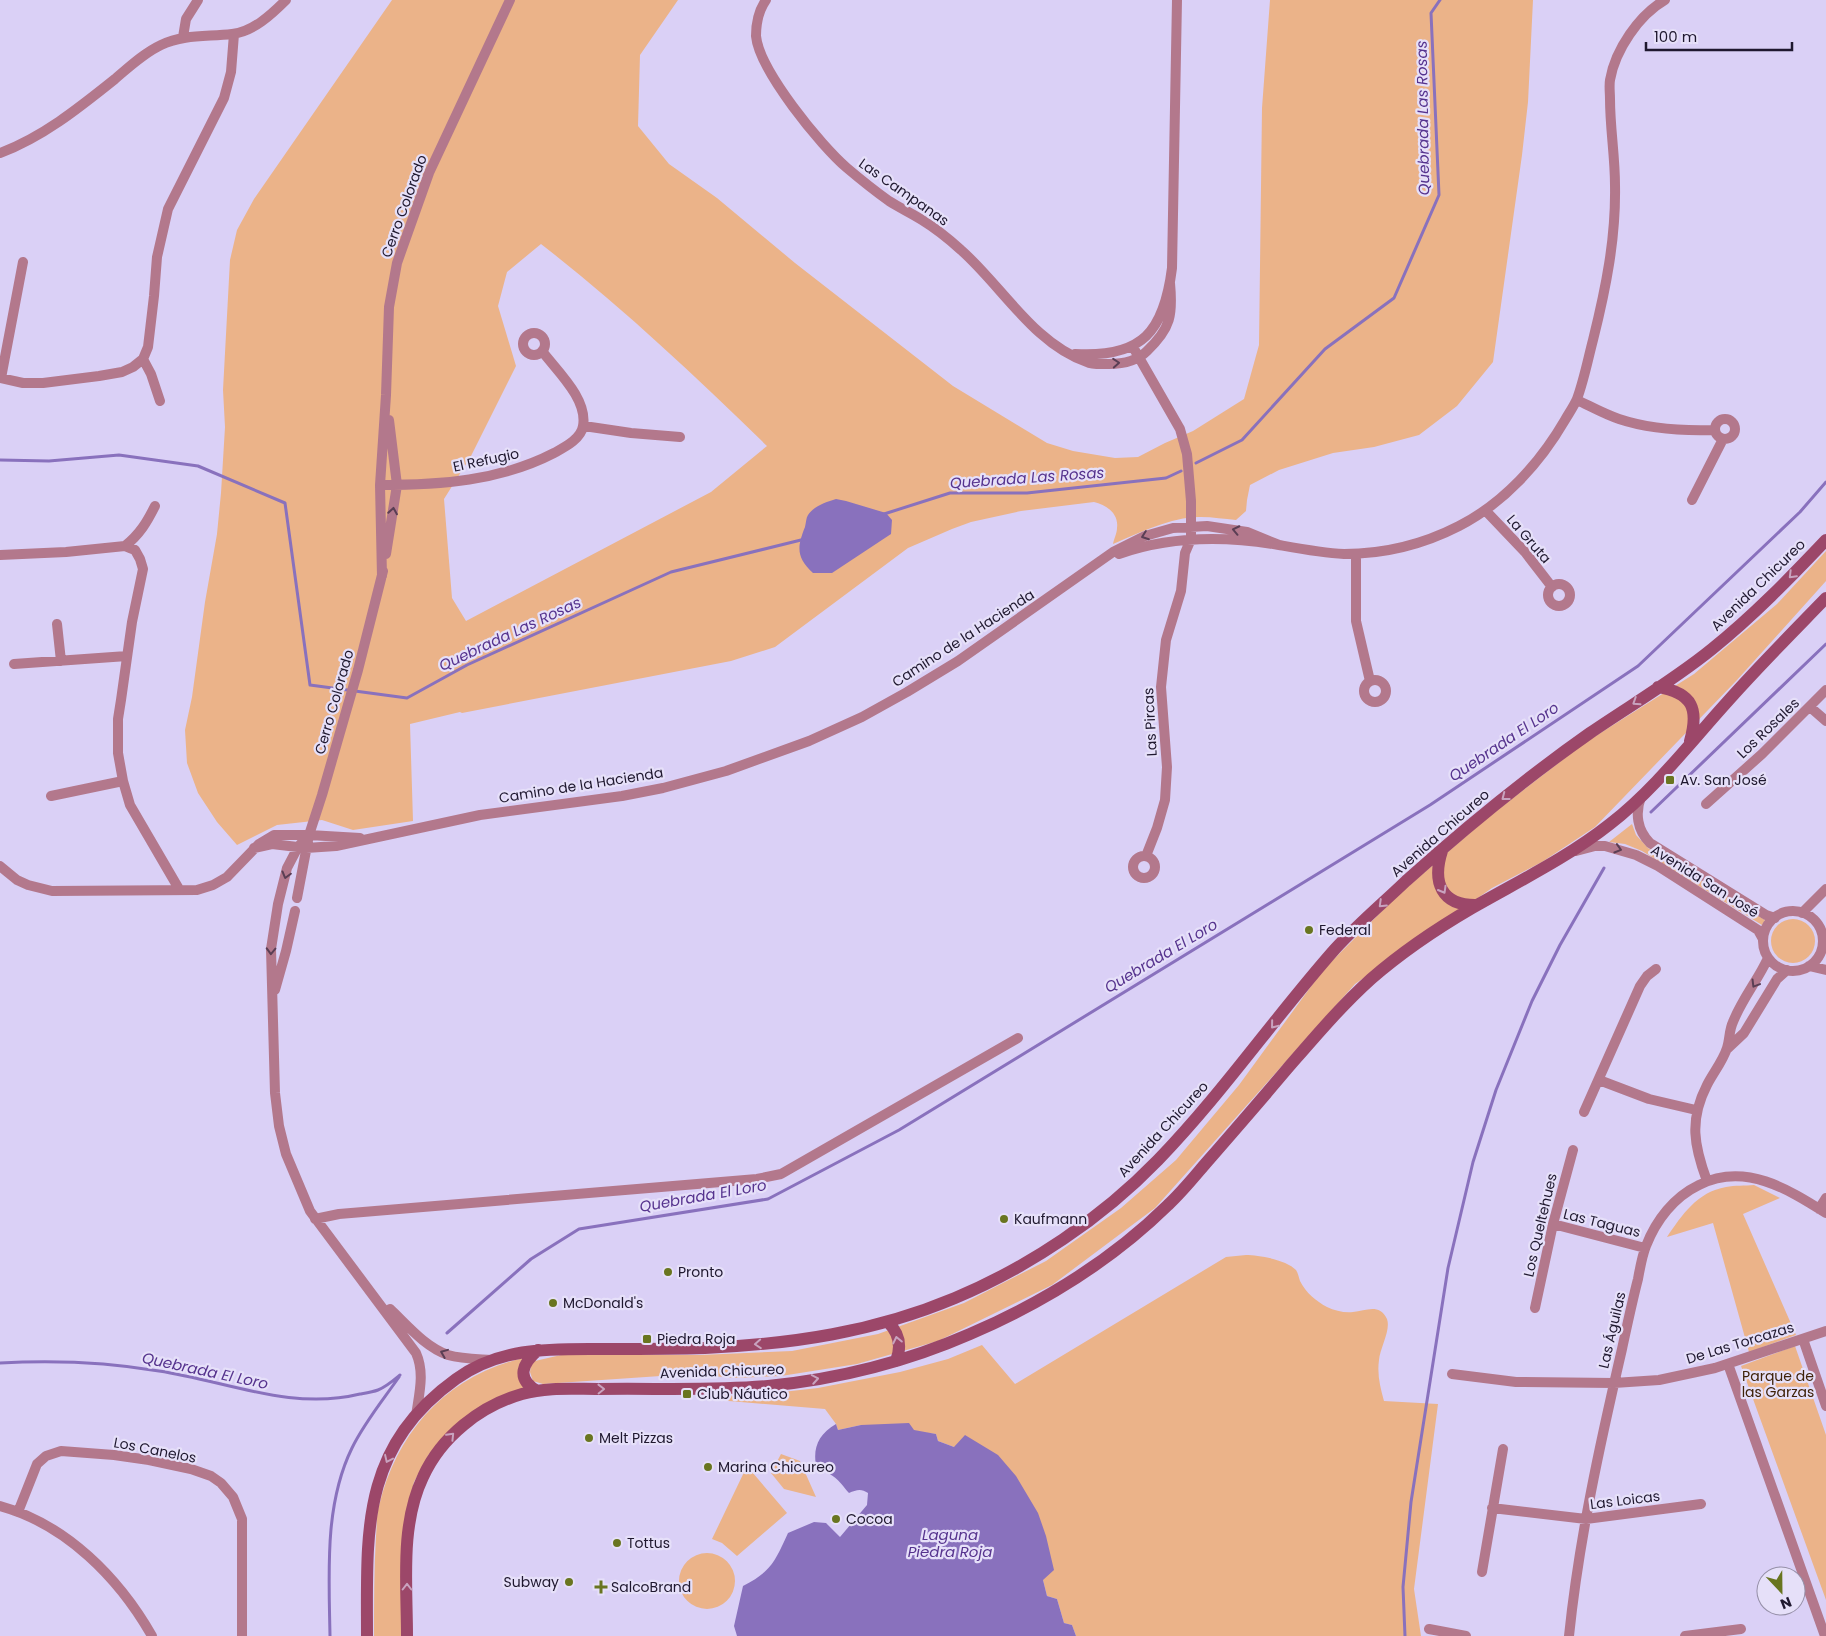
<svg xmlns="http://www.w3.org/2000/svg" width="1826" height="1636" font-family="Poppins,sans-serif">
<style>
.green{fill:#ebb389;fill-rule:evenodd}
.water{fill:#8971bd}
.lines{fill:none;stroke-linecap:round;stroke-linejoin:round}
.stream{stroke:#8971bd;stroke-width:3}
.street{stroke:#b3788c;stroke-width:10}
.secondary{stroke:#9c4769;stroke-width:12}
.oneway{stroke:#5a3e54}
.oneway2{stroke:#c8a3bf}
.poi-dot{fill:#697520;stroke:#e6e0f9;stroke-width:2}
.labels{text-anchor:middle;stroke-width:4.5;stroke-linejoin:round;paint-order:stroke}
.street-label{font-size:14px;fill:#1f182f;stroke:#e6e0f9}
.poi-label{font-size:14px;fill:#1f182f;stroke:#e6e0f9;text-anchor:start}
.park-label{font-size:14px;fill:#3e2108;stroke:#e6e0f9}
.water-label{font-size:15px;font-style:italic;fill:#56338e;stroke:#e6e0f9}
</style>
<rect width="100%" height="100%" fill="#dad0f6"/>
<path class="green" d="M 392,0 L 678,0 L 640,55 L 638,126 L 669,164 L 717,198 L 795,263 L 953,386 L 1047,443 L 1073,451 L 1115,458 L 1138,457 L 1165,443 L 1193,431 L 1244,399 L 1259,345 L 1262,108 L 1270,0 L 1533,0 L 1528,102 L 1522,155 L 1493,362 L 1457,406 L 1419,435 L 1374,447 L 1333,453 L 1279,470 L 1250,485 L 1247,500 L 1246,511 L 1236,520 C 1224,519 1213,517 1201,517 C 1174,516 1139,533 1113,544 C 1114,539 1117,533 1117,528 C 1119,513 1106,505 1094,502 L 1021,511 L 971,522 L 952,529 L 908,548 L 775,647 L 731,661 L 462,713 L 460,712 L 410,724 L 413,821 L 353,830 L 322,820 L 277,825 L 237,845 L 217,822 L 198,793 L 187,763 L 185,730 L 192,697 L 205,602 L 217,534 L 221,493 L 225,427 L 223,390 L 230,260 L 237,230 L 254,199 ZM 541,244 C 621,306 694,375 767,446 L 711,492 L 466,621 L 452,598 L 444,499 L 471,456 L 516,366 L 498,306 L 507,272 Z
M 1826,551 L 1826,581 L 1737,680 L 1595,827 L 1542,862 L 1492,888 L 1355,984 L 1155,1208 L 1052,1285 L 938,1341 L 857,1364 L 781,1376 L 734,1378 L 690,1374 L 543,1384 L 533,1381 L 530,1372 L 531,1365 L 535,1361 L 561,1355 L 700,1355 L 792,1351 L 878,1334 L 964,1303 L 1046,1261 L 1121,1208 L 1176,1160 L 1239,1085 L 1323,970 L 1396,897 L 1486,819 L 1583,744 L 1694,674 L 1777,604 Z
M 1632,824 L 1636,835 L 1648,848 L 1765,920 L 1762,925 L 1642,851 L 1625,844 L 1609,842 Z
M1771 941a22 22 0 1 1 44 0a22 22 0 1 1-44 0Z
M 1754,1185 L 1780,1198 L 1743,1214 L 1796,1335 L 1749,1352 L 1713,1223 L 1667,1237 C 1682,1215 1697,1192 1726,1187 C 1735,1185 1745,1186 1754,1185 Z
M 1246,1255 C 1259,1255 1287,1260 1296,1270 C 1298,1273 1299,1278 1300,1281 C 1306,1293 1316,1301 1327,1307 C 1335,1311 1345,1313 1353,1312 C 1366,1311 1379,1303 1387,1319 C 1391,1330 1380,1348 1379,1360 C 1377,1374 1380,1387 1384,1401 L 1438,1404 L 1414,1589 L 1421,1636 L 1076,1636 L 1072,1625 L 1064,1623 L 1057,1599 L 1047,1596 L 1043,1580 L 954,1447 L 938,1441 L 936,1434 L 861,1425 L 838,1430 L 836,1424 L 825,1409 L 717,1400 L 717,1392 L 737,1397 L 818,1388 L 900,1372 L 948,1359 L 982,1345 L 1015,1384 L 1226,1257 Z
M 1795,1346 L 1826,1435 L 1826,1600 L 1741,1366 Z
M 523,1358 L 523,1388 L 429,1454 L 414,1482 L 405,1520 L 402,1636 L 374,1636 C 374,1603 374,1570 376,1536 C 377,1527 376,1515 379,1506 C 397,1431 447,1376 523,1358 Z
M 781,1454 L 800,1461 L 816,1497 L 784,1489 L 771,1473 Z
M 747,1466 L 787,1513 L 737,1556 L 722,1543 L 712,1539 Z
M679 1581a28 28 0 1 1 56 0a28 28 0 1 1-56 0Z"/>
<path class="water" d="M 836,499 L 846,501 L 886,513 L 892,520 L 891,534 L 832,573 L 813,573 C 796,557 797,547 805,527 C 806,523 806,518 808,515 C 814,506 826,502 836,499 Z
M 909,1423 L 914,1430 L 936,1434 L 938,1441 L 954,1447 L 965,1435 L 998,1455 L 1016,1476 L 1038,1513 L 1046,1536 L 1054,1570 L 1043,1580 L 1047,1596 L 1057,1599 L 1064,1623 L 1072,1625 L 1076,1636 L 737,1636 L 734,1626 L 743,1586 C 772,1571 775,1561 788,1533 L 814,1522 L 826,1523 L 840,1537 L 867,1505 L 868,1493 C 861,1488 856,1490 849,1493 C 838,1480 834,1473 817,1470 C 812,1450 817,1435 836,1424 L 838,1430 L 861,1425 Z"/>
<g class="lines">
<path class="stream" d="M 0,460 L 49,461 L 119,455 L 198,466 L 285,503 L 310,685 L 407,698 L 467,665 L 671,572 L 801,540
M 1196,463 L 1242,440 L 1325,349 L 1394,298 L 1439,195 L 1431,13 L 1440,0
M 884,514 L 950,493 L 1027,493 L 1166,478 L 1181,471
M 1651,812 L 1826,644
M 447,1333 L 531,1259 L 579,1229 L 768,1199 L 899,1130 L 1430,805 L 1638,666 L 1800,512 L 1826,482
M 0,1363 C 53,1360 106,1362 159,1371 C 226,1381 291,1411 360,1394 C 366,1393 373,1392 378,1390 C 386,1387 394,1380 400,1375
M 330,1636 C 329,1574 324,1505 352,1448 C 364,1423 383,1400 399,1377
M 1405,1636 L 1403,1587 L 1411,1502 L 1448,1268 L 1473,1162 L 1496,1090 L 1532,1001 L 1560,945 L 1604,868"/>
<path class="street" d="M 766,0 C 759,10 756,23 756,36 C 759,70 821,146 847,168 C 860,179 875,191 889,201 C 900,208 911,213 922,220 C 935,228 949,239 961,250 C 1001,285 1034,344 1087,362 C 1093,365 1102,364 1109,364 C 1124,364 1137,361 1147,351 C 1171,328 1173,315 1170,283
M 183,37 L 186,19 L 198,0
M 0,153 C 43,137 80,107 115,79 C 129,67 144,53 161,45 C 184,34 208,37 232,34 C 253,32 272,14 286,0
M523 344a11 11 0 1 1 22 0a11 11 0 1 1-22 0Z
M 1133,347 L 1180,429 L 1187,454 L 1191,501 L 1191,539 L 1185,553 L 1181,591 L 1166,640 L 1161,687 L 1167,767 L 1165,800 L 1157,828 L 1146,856
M 1075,354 C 1143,358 1164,331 1172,268 L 1177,0
M 143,359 L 151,374 L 160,401
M 0,378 L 23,383 L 43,383 L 99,376 L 122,372 L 133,367 L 143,359 L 148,347 L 154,296 L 157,257 L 168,209 L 224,98 L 231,72 L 234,34
M 1,378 L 23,262
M 1577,400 C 1590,406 1604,414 1619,419 C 1649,429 1683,431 1714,430
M1715 429a10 10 0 1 1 20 0a10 10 0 1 1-20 0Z
M 584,426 L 631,433 L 680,437
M 380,485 C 440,485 500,481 554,453 C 565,447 581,439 583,426 C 588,399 557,371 542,351
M 1692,500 L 1723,439
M 1485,510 L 1525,552 L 1552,587
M 125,546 C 140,534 147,522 155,506
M 386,554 L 397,485 L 389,420
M 1119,554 C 1170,536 1226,536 1279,545 C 1301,549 1322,553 1344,554 C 1384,554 1424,544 1459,526 C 1504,503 1540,463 1565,420 C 1569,413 1574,406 1577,399 C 1584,380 1588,359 1593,340 C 1606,288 1616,238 1615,185 C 1615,156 1610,128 1610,99 C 1610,93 1609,86 1610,80 C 1615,50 1639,15 1665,0
M 1356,554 L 1356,621 L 1370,681
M 0,555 L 66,552 L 125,546 L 135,550 L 140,559 L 143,569 L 132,622 L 121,700 L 118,719 L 118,753 L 123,781 L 130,805 L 179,889
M 382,576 L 380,485 L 386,395 L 389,307 L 397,263 L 429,173 L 510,0
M1548 595a11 11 0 1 1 22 0a11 11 0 1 1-22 0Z
M 57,624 L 61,661
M 14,664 L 127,656
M1364 691a11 11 0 1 1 22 0a11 11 0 1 1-22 0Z
M 1810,707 L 1826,721
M 51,796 L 123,781
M 1641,797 C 1635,813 1637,830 1650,843 L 1766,915 L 1775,918
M 1706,804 L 1762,754 L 1826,690
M 309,835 L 298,847 L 287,868 L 278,904 L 271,949 L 275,1093 L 279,1126 L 286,1154 L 310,1211 L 416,1353 C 425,1373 419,1394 416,1416
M 254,848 L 272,844 L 306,848 L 336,846 L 480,815 L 622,796 L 663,788 L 726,771 L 809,741 L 862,717 L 907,692 L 958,661 L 1113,552 L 1145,536 L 1173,528 L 1207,526 L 1247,532 L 1279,545
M 1576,851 L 1595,846 L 1605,846 L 1636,855 L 1658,866 L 1758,930 L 1763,939
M1133 867a11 11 0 1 1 22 0a11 11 0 1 1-22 0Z
M 0,866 L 17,880 L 28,885 L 52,891 L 197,890 L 213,885 L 227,877 L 259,844 L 274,835 L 309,835 L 360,838
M 297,898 L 309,835 L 322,795 L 358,670 L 383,571
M1763 941a30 30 0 1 1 60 0a30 30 0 1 1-60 0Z
M 1802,913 L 1826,889
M 1809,966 L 1826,970
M 275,990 L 286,951 L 295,911
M 1727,1049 L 1744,1033 L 1777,979 L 1787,970
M 1599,1080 L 1649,1099 L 1696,1110
M 1584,1112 L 1640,986 L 1647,976 L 1656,969
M 1707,1181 C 1694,1146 1689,1120 1707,1085 C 1713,1073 1723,1061 1727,1048 C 1730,1039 1729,1030 1733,1022 C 1742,999 1758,980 1768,958
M 1819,1209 L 1826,1198
M 315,1219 L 339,1214 L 757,1179 L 781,1174 L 1018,1038
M 1553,1224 L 1645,1248
M 1535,1308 L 1553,1224 L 1573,1150
M 390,1309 C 407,1325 425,1347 448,1355 C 462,1359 477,1359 491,1360
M 1803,1339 L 1826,1406
M 1728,1364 L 1825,1636
M 1452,1374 L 1516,1382 L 1614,1383 L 1659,1380 L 1715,1368 L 1826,1331
M 0,1506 C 66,1524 119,1578 152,1636
M 1492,1508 L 1586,1519 L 1701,1504
M 18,1512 L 37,1464 L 46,1456 L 61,1451 L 114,1455 L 149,1460 L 191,1469 L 211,1476 L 221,1483 L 233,1497 L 242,1519 L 242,1636
M 1482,1572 L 1503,1449
M 1429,1629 L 1466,1636
M 1569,1636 C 1579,1539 1600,1444 1622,1349 C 1627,1326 1632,1302 1638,1279 C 1640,1268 1642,1256 1646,1246 C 1656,1220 1674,1197 1699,1185 C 1745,1162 1788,1189 1826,1213
M 1685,1636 L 1741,1629"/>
<path class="secondary" d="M 1658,687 C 1693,693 1699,709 1690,741
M 1442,851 C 1432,882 1441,906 1477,905
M 888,1322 C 899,1333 902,1346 896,1361
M 537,1391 C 515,1378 523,1363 538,1350
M 367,1636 C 367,1532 360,1448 456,1379 C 502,1346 552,1349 607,1349 C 640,1349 673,1349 705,1348 C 793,1344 874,1332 955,1298 C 1029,1267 1102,1218 1158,1160 C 1222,1094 1274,1018 1335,949 C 1357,925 1383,903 1406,881 C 1465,828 1526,778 1590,733 C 1631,705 1674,680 1712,649 C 1753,616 1790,578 1826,540
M 407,1636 C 407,1584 400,1525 423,1477 C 441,1437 480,1406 522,1394 C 546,1387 572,1389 598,1389 C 654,1388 712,1391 768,1386 C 838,1379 906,1362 970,1334 C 1042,1303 1112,1260 1168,1205 C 1182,1192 1194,1177 1206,1163 C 1233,1132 1260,1101 1287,1069 C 1314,1038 1340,1007 1371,979 C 1402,952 1436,929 1472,908 C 1519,881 1567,858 1610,824 C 1654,790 1690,743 1728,701 C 1759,666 1793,632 1826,598"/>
</g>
<defs><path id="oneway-chevron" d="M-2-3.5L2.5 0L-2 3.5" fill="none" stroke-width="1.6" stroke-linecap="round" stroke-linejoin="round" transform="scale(1.25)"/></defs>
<g class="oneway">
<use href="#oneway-chevron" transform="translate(1116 363) rotate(-4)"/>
<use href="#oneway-chevron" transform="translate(393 511) rotate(-81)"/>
<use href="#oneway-chevron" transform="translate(1236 530) rotate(-168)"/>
<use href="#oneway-chevron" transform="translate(1145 536) rotate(160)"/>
<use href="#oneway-chevron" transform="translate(1618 849) rotate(17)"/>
<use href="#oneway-chevron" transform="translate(286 875) rotate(105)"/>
<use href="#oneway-chevron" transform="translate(271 951) rotate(92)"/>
<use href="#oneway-chevron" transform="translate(1755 984) rotate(121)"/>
<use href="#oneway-chevron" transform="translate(444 1353) rotate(-158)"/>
</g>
<g class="oneway2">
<use href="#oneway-chevron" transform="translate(1792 575) rotate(135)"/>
<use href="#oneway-chevron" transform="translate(1636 702) rotate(147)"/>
<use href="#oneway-chevron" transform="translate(1505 797) rotate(142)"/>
<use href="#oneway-chevron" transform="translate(1443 890) rotate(60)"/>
<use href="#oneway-chevron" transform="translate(1382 904) rotate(136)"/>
<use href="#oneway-chevron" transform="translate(1274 1025) rotate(129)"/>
<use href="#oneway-chevron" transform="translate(897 1340) rotate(-102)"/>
<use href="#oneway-chevron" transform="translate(758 1344) rotate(176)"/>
<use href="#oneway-chevron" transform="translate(815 1379) rotate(-10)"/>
<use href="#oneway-chevron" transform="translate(601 1389) rotate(-1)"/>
<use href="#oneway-chevron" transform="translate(451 1436) rotate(-46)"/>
<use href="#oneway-chevron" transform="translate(388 1459) rotate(115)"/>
<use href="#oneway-chevron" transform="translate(407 1587) rotate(-90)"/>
</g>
<g class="poi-dot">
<rect x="1665" y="775" width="10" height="10" rx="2.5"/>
<circle cx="1309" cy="930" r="5"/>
<circle cx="1004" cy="1219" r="5"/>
<circle cx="668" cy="1272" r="5"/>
<circle cx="553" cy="1303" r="5"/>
<rect x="642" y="1334" width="10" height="10" rx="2.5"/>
<rect x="682" y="1389" width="10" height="10" rx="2.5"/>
<circle cx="589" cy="1438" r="5"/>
<circle cx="708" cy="1467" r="5"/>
<circle cx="836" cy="1519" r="5"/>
<circle cx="617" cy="1543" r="5"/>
<circle cx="569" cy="1582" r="5"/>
<path d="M598.5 1579.5h5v5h5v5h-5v5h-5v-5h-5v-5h5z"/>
</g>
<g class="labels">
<g class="street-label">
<text transform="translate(904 192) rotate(35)" y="5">Las Campanas</text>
<text transform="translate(404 206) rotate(-70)" y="5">Cerro Colorado</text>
<text transform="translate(486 460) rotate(-12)" y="5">El Refugio</text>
<text transform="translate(1529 539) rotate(49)" y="5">La Gruta</text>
<text transform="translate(1758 585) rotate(-44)" y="5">Avenida Chicureo</text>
<text transform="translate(963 638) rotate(-33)" y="5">Camino de la Hacienda</text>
<text transform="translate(334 702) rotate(-74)" y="5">Cerro Colorado</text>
<text transform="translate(1150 722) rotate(-93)" y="5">Las Pircas</text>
<text transform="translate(1768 728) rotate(-44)" y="5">Los Rosales</text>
<text transform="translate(581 785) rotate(-9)" y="5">Camino de la Hacienda</text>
<text transform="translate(1440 833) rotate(-41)" y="5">Avenida Chicureo</text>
<text transform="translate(1705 881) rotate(32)" y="5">Avenida San José</text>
<text transform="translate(1163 1129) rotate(-47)" y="5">Avenida Chicureo</text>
<text transform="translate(1602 1223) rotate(14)" y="5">Las Taguas</text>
<text transform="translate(1540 1225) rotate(-77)" y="5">Los Queltehues</text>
<text transform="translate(1612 1330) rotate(-77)" y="5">Las Águilas</text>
<text transform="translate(1740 1343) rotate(-17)" y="5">De Las Torcazas</text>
<text transform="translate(722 1371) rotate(-2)" y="5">Avenida Chicureo</text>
<text transform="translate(155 1450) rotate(11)" y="5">Los Canelos</text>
<text transform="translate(1625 1500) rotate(-7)" y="5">Las Loicas</text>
</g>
<g class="poi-label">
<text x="1680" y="785">Av. San José</text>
<text x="1319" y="935">Federal</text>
<text x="1014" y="1224">Kaufmann</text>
<text x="678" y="1277">Pronto</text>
<text x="563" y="1308">McDonald's</text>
<text x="657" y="1344">Piedra Roja</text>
<text x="697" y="1399">Club Náutico</text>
<text x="599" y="1443">Melt Pizzas</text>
<text x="718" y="1472">Marina Chicureo</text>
<text x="846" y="1524">Cocoa</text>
<text x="627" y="1548">Tottus</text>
<text x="559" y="1587" text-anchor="end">Subway</text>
<text x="611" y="1592">SalcoBrand</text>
</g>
<g class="park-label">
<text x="1778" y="1381">Parque de<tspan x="1778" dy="16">las Garzas</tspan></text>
</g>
<g class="water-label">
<text transform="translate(1423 118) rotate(-91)" y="5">Quebrada Las Rosas</text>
<text transform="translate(1027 478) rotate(-4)" y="5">Quebrada Las Rosas</text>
<text transform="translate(510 634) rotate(-25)" y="5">Quebrada Las Rosas</text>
<text transform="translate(1504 742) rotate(-34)" y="5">Quebrada El Loro</text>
<text transform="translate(1161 956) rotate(-31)" y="5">Quebrada El Loro</text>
<text transform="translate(703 1196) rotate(-10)" y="5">Quebrada El Loro</text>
<text transform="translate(205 1371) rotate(12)" y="5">Quebrada El Loro</text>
<text x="950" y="1540">Laguna<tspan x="950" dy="17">Piedra Roja</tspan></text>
</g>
</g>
<g transform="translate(1781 1591) rotate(158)"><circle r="24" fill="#e6e0f9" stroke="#9690a8"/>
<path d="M0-4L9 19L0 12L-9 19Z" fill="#697520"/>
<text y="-8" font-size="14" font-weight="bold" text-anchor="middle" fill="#1f182f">N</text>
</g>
<path d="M1646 42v8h146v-8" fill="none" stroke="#1f182f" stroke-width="2.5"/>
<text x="1654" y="42" font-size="15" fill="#1f182f" stroke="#e6e0f9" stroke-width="4" paint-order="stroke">100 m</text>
</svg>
